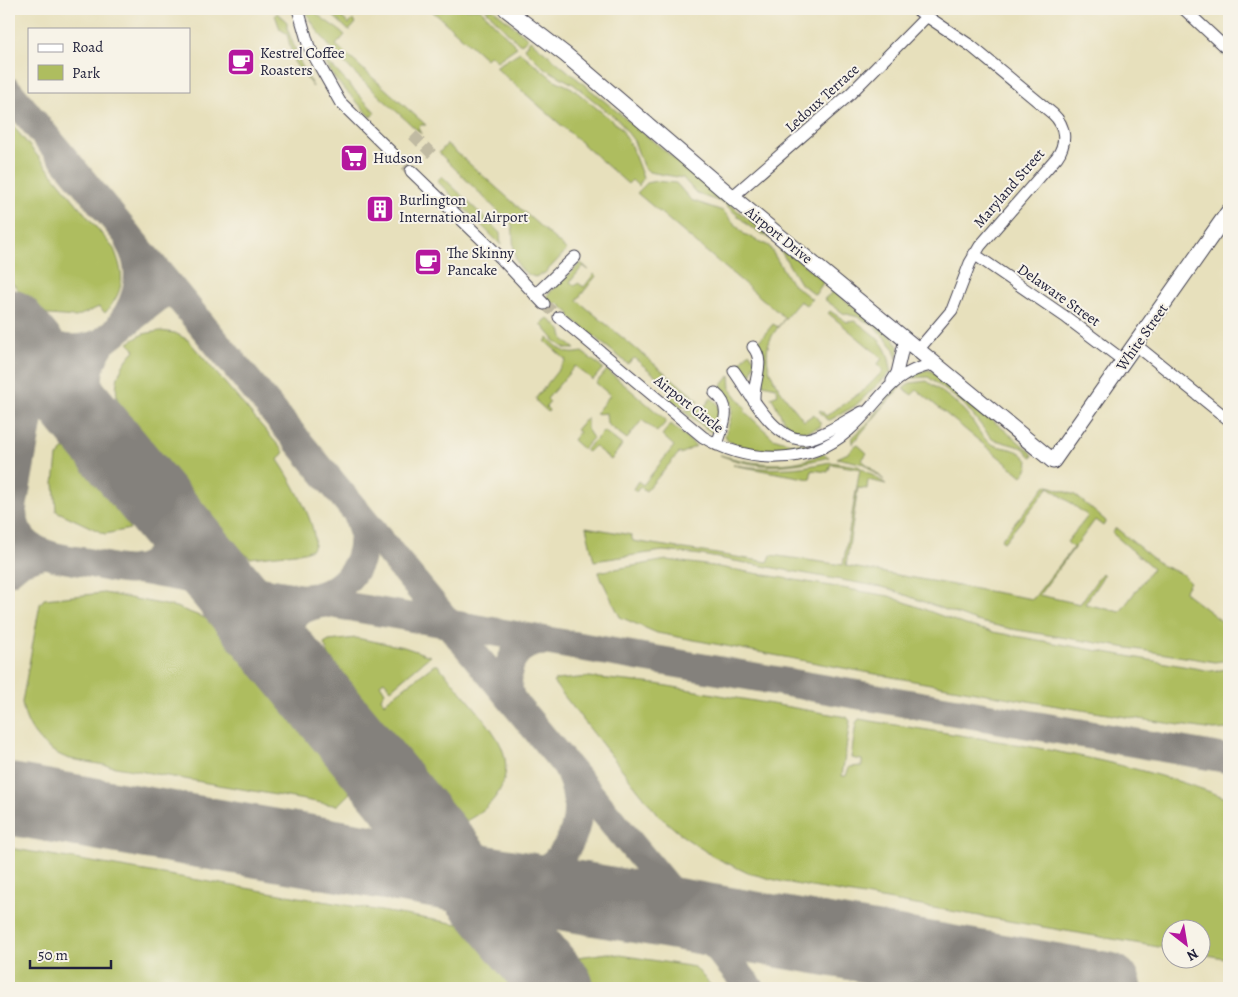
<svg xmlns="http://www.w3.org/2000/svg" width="1238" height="997" font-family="Alegreya,serif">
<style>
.green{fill:#aebd5f;stroke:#68704d}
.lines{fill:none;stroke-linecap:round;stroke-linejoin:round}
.taxiway{stroke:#84817c;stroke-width:29}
.runway{stroke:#84817c;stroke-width:72}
.minor-tunnel{stroke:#c0baa2;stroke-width:11;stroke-dasharray:11 5.5;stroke-linecap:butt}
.minor-casing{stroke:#403e4e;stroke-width:13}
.secondary-casing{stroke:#403e4e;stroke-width:17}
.minor{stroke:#fff;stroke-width:11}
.secondary{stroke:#fff;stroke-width:15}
.labels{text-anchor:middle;stroke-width:4;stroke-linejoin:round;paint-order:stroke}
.poi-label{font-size:15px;fill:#22223b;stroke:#f7f3e8;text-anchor:start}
.street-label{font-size:15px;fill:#22223b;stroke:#f7f3e8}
</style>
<rect width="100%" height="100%" fill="#f7f3e8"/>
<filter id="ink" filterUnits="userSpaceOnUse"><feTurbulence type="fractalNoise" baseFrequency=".02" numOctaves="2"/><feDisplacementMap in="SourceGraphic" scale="10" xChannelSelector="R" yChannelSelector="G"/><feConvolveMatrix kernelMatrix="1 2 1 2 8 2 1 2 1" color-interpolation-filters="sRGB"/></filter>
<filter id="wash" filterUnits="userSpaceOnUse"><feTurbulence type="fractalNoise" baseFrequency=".0096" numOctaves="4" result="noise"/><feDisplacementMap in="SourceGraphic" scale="20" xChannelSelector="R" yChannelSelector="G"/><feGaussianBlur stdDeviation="1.12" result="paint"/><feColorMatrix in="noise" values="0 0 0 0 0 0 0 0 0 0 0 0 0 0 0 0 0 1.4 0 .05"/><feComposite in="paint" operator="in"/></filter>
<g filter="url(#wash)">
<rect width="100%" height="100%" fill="#e7e0bc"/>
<path class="green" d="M 305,9 L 312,9 C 322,20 334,25 345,35 L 336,45 L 426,125 L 421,125 L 418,128 L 421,134 C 386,100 324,53 305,9 Z
M 326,9 L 356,9 L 350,17 L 346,13 L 342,18 L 349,24 L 353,20 L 356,23 L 349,31 Z
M 430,9 L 480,9 L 517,47 L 497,61 L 490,55 L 486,59 Z
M 485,9 L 493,9 L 528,38 L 523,43 L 519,44 Z
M 277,13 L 287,22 L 287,28 L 301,64 L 313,87 L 294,62 L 287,34 L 280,29 L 275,15 Z
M 530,40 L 821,279 L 823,283 L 815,295 L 799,282 L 775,241 L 750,227 L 724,203 L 697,194 L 683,178 L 649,172 L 643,166 L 634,141 L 619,121 L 573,84 L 544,68 L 524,48 Z
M 520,52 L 553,79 L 572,88 L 621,128 L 631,146 L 642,175 L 643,179 L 638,186 L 632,180 L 628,184 L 495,67 Z
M 328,62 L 375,112 L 371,117 L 335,79 L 326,64 Z
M 9,121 L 114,249 C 125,276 125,290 105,313 L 99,307 L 76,317 L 49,315 L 31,305 L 9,279 Z
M 447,144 L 567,250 L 545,273 L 535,277 C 509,270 515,244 512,225 L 439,153 Z
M 442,176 L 500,233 L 501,245 L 437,181 Z
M 655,181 L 676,183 L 691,200 L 723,211 L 744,234 L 769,246 L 791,283 L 812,299 L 806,305 L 800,301 C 791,312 778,325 771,338 C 756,369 787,398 804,421 L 814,414 L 821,424 L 820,427 L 801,433 C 782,428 781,411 771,397 L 778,394 L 776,387 L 763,384 L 764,356 L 758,342 L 773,324 L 778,327 L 785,318 L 637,193 L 647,183 Z
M 581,263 L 589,270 L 583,266 L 570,282 L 575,286 L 578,283 L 584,287 L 594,274 L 596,276 L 577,300 L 699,401 L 679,407 L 666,397 L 672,389 L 634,358 L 628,364 L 569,316 L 570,314 L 558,303 L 555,305 L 547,298 L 548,294 Z
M 834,291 L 894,339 L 899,348 L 897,359 L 893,347 L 874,326 L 858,317 L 843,313 L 824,299 Z
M 830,311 L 847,322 L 855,321 C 877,337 889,344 891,372 L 855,406 L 830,420 L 826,419 L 819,411 L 821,410 L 826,416 L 864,390 L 883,371 L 878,364 L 882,358 L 828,313 Z
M 548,318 L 561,330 L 564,340 L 575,349 L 566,349 L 556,342 L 541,324 Z
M 160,331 L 175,333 L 188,340 L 284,452 L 278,460 C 288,474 324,534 312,549 L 304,552 L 250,558 L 219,532 L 128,423 C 111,395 112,374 135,350 L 128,343 L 143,334 Z
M 548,338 C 560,349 566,356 582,352 L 603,368 L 593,380 L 575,366 L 547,399 L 550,402 L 546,407 L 549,410 L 548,412 L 537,402 L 536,398 L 566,360 L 545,341 Z
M 749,352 L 755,360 L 752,374 L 750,374 L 739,364 Z
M 607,370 L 667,421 L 657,432 L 642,420 L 627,439 L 607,424 L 606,413 L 595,414 L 610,395 L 596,383 Z
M 928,370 L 934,372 L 1031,452 L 1033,456 L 1031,457 L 1023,448 L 992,439 L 964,404 L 928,377 L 913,378 L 910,374 Z
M 730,375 L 731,389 L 746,409 L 744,411 L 773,438 L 793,444 L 806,444 L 806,446 C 778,451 754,452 728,441 L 725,435 C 732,417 739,400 719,389 Z
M 906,376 L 906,380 L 852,444 L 853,437 L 869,422 Z
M 927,381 C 940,391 955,400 966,413 C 975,422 979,436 990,443 C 1001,450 1016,446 1025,457 C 1032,464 1028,469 1022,476 L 917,390 L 912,395 L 903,389 L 910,383 Z
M 711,398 C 724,406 722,422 711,432 L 683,411 L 705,406 Z
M 587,417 L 587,429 L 593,438 L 583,449 L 573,440 L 579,432 L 576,430 Z
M 671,424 L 696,446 L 681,454 L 679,453 L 646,491 L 640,487 L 636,492 L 633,489 L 638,481 L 643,485 L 674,446 L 662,435 Z
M 604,431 L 622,445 L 611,460 L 594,446 L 588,452 L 585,450 Z
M 857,444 L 867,453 L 862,460 L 884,480 L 864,464 L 837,458 L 848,453 Z
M 73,449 C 96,471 123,497 130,529 L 105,534 L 56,511 L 54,483 L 57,457 L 63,450 Z
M 823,454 L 829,457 C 791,467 758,470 720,455 C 755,465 789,469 823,454 Z
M 830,462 L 858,466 L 886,484 L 868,480 L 867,489 L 858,488 L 846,566 L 1033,599 L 1073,548 L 1067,542 L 1088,516 L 1049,487 L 1004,542 L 1001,540 L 1046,485 L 1075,495 L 1106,521 L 1103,526 L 1095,520 L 1039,595 L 1080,604 L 1102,573 L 1104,575 L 1085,604 L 1120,612 L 1153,568 L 1112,533 L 1116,528 L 1161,565 L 1182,574 L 1190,582 L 1184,592 L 1229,627 L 1229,660 L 1215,662 L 1011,629 L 976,621 L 886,588 L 701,555 L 663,551 L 594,561 L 586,527 L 631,535 L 633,541 L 768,562 L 771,555 L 843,565 L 860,469 L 831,464 L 828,472 L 812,470 L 810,479 L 733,465 C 771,470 793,470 830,462 Z
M 667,560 L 713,566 L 889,596 L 966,625 L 993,632 L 1211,671 L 1229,669 L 1229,729 L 1214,730 C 1027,704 843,668 657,633 L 620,617 L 598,572 Z
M 104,593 L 176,607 L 210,620 L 237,644 L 355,788 L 338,805 L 333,805 L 70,759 C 44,751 25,729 22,702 L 40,604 L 44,599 Z
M 356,638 L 404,647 L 430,656 L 391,689 L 384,681 L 380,684 L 385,692 L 381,698 L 384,703 L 434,665 L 438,665 C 457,688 482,713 497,738 C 520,776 494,810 459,824 L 337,674 L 324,644 L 329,641 Z
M 589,677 L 656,684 L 847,717 L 850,721 L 842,776 L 846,776 L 849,767 L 862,766 L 862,760 L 851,758 L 856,723 L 859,719 C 983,740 1112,753 1229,799 L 1229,956 L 1224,958 L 1201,954 L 1200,930 L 1170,930 L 1170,949 L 783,882 L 748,873 L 714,857 L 684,837 L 658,815 L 553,682 L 556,680 Z
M 9,848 L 464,925 C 486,935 501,964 516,983 L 518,988 L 9,988 Z
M 608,953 L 695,967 L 713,988 L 597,988 L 575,961 L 577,957 Z"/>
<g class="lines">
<path class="taxiway" d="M 9,92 L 750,988
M 9,320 C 37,342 65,358 100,343
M 122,322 C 139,299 145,268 129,242
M 9,332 C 25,363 31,381 27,416
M 101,344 C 77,379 91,404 104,440 L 106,438
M 12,509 C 13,523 18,537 30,546 C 46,557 66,559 85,562 C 99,565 113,569 127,570 C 161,572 171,543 165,514
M 9,527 L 30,410 C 46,386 69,369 91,351 C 118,330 143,308 170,288
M 135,569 L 213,583 L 229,592
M 9,571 L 21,561 L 44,554
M 213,583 L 1229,759
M 305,598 C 339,596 364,570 363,536 C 363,528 359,520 357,513
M 298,676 C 280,641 278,609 325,603
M 510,696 C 502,666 514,641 547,641
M 9,790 L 35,803
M 499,883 C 508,882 518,881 526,879 C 571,863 588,819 571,776
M 543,971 L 545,988"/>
<path class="runway" d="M 9,325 L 558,988
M 9,799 L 1106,988"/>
</g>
</g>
<g filter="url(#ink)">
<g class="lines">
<path class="minor-tunnel" d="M 413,135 L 432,154
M 393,154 L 411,171
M 544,304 L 559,317"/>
<g class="minor-casing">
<path id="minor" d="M 298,9 L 309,47 L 340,102 L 393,154
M 916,9 L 971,46 L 1053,114 C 1066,126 1067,143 1057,157 L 980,246 L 970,263 L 952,310 L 918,350
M 1184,9 L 1229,51
M 411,171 L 495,252 L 544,304
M 732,197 L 849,95 L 927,16
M 974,254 L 1067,318 L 1124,361
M 535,295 L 575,257
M 559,317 L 703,437 C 748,464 808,466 849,430 C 882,401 888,373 935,364
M 1136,345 L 1229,420
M 753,347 C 766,362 753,381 754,399
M 734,371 C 750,393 775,443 806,439 C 824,436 845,421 862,412
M 892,381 L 897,373 L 905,339
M 715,393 C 734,408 722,426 717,445"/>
</g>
<g class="secondary-casing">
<path id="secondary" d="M 506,9 L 566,55 L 732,197 L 1053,461 L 1229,211"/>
</g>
<use href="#minor" class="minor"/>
<use href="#secondary" class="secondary"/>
</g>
</g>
<defs>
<g id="cafe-square" transform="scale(1.4375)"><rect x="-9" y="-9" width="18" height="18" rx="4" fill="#b5179e" stroke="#f7f3e8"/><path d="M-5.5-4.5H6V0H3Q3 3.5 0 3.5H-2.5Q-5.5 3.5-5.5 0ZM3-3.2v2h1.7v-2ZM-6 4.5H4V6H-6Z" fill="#fff"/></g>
<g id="supermarket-square" transform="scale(1.4375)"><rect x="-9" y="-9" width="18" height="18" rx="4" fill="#b5179e" stroke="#f7f3e8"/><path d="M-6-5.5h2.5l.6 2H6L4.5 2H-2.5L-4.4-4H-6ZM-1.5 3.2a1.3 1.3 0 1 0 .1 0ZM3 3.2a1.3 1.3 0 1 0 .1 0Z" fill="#fff"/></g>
<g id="building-square" transform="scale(1.4375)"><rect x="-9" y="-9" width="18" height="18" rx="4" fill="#b5179e" stroke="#f7f3e8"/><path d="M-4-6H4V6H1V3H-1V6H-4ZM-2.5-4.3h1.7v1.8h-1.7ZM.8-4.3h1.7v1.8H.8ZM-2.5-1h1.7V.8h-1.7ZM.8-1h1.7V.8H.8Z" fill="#fff"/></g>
</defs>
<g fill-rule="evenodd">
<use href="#cafe-square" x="241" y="62"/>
<use href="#supermarket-square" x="354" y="158"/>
<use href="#building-square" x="380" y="209"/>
<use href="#cafe-square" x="428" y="262"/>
</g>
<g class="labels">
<g class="poi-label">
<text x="260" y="58">Kestrel Coffee<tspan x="260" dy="17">Roasters</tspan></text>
<text x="373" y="163">Hudson</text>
<text x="399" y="205">Burlington<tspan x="399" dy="17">International Airport</tspan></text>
<text x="447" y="258">The Skinny<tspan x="447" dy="17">Pancake</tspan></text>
</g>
<g class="street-label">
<text transform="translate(822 98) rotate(-42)" y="5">Ledoux Terrace</text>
<text transform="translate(1009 188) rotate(-49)" y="5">Maryland Street</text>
<text transform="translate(779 235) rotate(39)" y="5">Airport Drive</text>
<text transform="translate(1059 295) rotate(35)" y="5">Delaware Street</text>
<text transform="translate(1142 337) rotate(-55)" y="5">White Street</text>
<text transform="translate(689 404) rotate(38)" y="5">Airport Circle</text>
</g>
</g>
<rect width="1238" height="997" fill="none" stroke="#f7f3e8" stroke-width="30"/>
<rect x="28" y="28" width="162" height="65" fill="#f7f3e8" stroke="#a29fa3"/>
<rect x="38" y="44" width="25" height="8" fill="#ffffff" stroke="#a29fa3"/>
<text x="72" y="52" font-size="15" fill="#22223b">Road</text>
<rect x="38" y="65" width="25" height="15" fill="#aebd5f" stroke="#a29fa3"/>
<text x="72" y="78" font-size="15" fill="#22223b">Park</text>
<g transform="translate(1186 944) rotate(149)"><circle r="24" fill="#f7f3e8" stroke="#a29fa3"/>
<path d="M0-4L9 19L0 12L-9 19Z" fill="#b5179e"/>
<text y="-8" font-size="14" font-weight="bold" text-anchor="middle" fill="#22223b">N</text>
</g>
<path d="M30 960v8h81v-8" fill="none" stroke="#22223b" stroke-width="2.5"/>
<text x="38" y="960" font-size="15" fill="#22223b" stroke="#f7f3e8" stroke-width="4" paint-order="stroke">50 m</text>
</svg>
